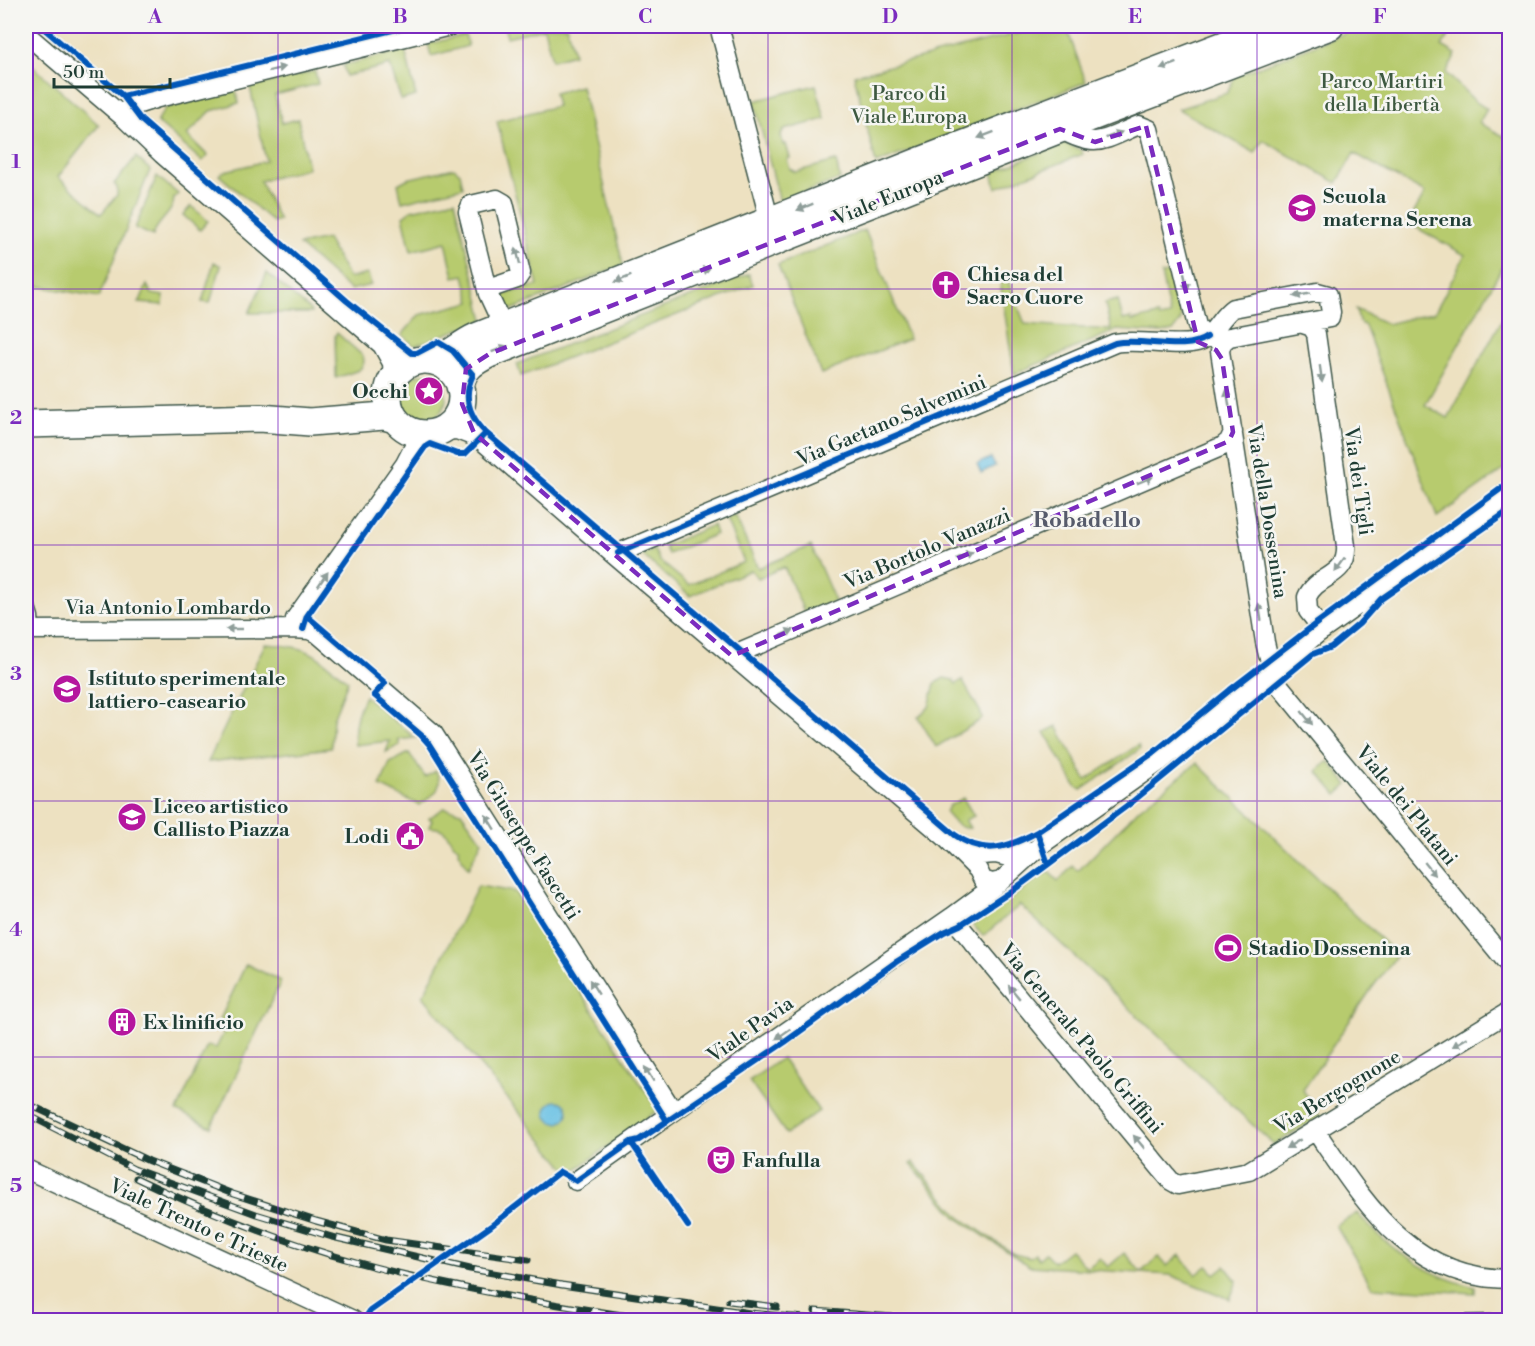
<svg xmlns="http://www.w3.org/2000/svg" width="1535" height="1346" font-family="'Libre Bodoni',serif">
<style>
.green{fill:#b7cb6e;stroke:#6b8451;stroke-width:1.5}
.water{fill:#65bfe3;stroke:#427e8c;stroke-width:1.5}
.lines{fill:none;stroke-linecap:round;stroke-linejoin:round}
.street-casing{stroke:#3e5649;stroke-width:21}
.secondary-casing{stroke:#3e5649;stroke-width:30}
.street{stroke:#fff;stroke-width:18}
.secondary{stroke:#fff;stroke-width:27}
.rail-casing{stroke:#1f3d34;stroke-width:7}
.rail{stroke:#f6f6f2;stroke-width:4.5;stroke-dasharray:14;stroke-linecap:butt}
.cycleway-casing{stroke:#f6f6f2;stroke-width:10}
.cycleway{stroke:#0057b8;stroke-width:6}
.oneway{fill:#8f9e9a}
.marked{fill:none;stroke:#7b2cbf;stroke-width:4.5;stroke-dasharray:12 8;stroke-linejoin:round}
.grid{fill:none;stroke:#7b2cbf;stroke-width:1.5;stroke-opacity:0.55}
.labels{text-anchor:middle;stroke-width:5;stroke-linejoin:round;paint-order:stroke}
.park-label{font-size:20px;fill:#3d5940;stroke:#f6f6f2}
.poi-label{font-size:20px;font-weight:bold;fill:#1f3d34;stroke:#f6f6f2;text-anchor:start}
.street-label{font-size:20px;fill:#1f3d34;stroke:#f6f6f2}
.quarter-label{font-size:22px;font-weight:bold;fill:#565b6b;stroke:#f6f6f2}
.neatline{fill:none;stroke:#7b2cbf;stroke-width:2}
.grid-label{font-size:20px;text-anchor:middle;font-weight:bold;fill:#7b2cbf}
</style>
<rect width="100%" height="100%" fill="#f6f6f2"/>
<filter id="ink" filterUnits="userSpaceOnUse"><feTurbulence type="fractalNoise" baseFrequency=".0167" numOctaves="2"/><feDisplacementMap in="SourceGraphic" scale="12" xChannelSelector="R" yChannelSelector="G"/><feConvolveMatrix kernelMatrix="1 2 1 2 8 2 1 2 1" color-interpolation-filters="sRGB"/></filter>
<filter id="wash" filterUnits="userSpaceOnUse"><feTurbulence type="fractalNoise" baseFrequency=".008" numOctaves="4" result="noise"/><feDisplacementMap in="SourceGraphic" scale="24" xChannelSelector="R" yChannelSelector="G"/><feGaussianBlur stdDeviation="1.35" result="paint"/><feColorMatrix in="noise" values="0 0 0 0 0 0 0 0 0 0 0 0 0 0 0 0 0 1.4 0 .05"/><feComposite in="paint" operator="in"/></filter>
<g filter="url(#wash)">
<rect width="100%" height="100%" fill="#ede1c1"/>
<path class="green" d="M 504,26 L 567,26 L 574,54 L 552,60 L 544,28 L 507,37 Z
M 1047,26 L 1066,26 L 1086,82 L 876,164 L 854,75 Z
M 1363,26 L 1454,26 L 1442,46 L 1456,54 L 1446,73 L 1476,102 L 1487,109 L 1479,123 L 1509,139 L 1509,255 L 1425,405 L 1448,418 L 1509,307 L 1509,466 L 1437,517 L 1365,326 L 1359,322 L 1356,309 L 1387,324 L 1435,312 L 1465,255 L 1408,223 L 1425,193 L 1354,153 L 1337,183 L 1263,140 L 1255,153 L 1178,109 L 1227,93 L 1235,76 Z
M 465,35 L 468,46 L 431,56 L 428,44 Z
M 405,50 L 416,96 L 401,100 L 390,65 L 346,76 L 343,65 Z
M 26,60 L 99,125 L 58,177 L 101,214 L 117,195 L 117,187 L 114,184 L 136,157 L 150,170 L 99,297 L 26,284 Z
M 315,71 L 318,84 L 275,95 L 282,123 L 298,119 L 308,168 L 260,181 L 279,220 L 273,222 L 219,175 L 225,171 L 266,161 L 250,87 Z
M 816,85 L 825,119 L 784,130 L 781,135 L 783,145 L 786,144 L 790,158 L 787,159 L 790,169 L 795,172 L 836,161 L 840,179 L 780,202 L 754,101 Z
M 581,86 L 623,265 L 506,312 L 498,296 L 538,285 L 497,121 L 557,106 L 554,93 Z
M 236,91 L 239,103 L 211,111 L 187,135 L 208,156 L 202,161 L 157,122 L 165,108 Z
M 1064,143 L 1081,150 L 1083,154 L 996,188 L 992,172 Z
M 454,168 L 460,173 L 463,187 L 402,202 L 398,184 L 407,179 Z
M 157,176 L 178,194 L 174,198 C 174,214 156,221 153,236 L 135,228 Z
M 455,200 L 484,320 L 414,346 L 402,335 L 419,315 L 471,302 L 464,275 L 454,277 L 446,242 L 411,251 L 403,216 L 411,210 Z
M 191,206 L 208,221 L 200,230 L 183,215 Z
M 865,230 L 909,339 L 821,374 L 778,265 Z
M 327,239 L 349,278 L 368,274 L 371,285 L 350,290 L 299,245 Z
M 214,262 L 221,266 L 210,303 L 202,302 Z
M 1172,272 L 1181,313 L 1181,320 L 1173,331 L 1161,333 L 1117,330 L 1014,374 L 1000,281 L 1008,281 L 1025,324 L 1111,330 L 1105,303 L 1118,300 L 1123,320 L 1131,318 L 1132,321 L 1158,315 L 1159,318 L 1170,316 L 1161,274 Z
M 267,273 L 310,310 L 311,313 L 249,313 Z
M 749,274 L 753,285 L 521,376 L 517,364 Z
M 147,285 L 152,294 L 164,296 L 163,305 L 139,303 Z
M 337,333 L 363,356 C 365,362 364,366 359,370 L 336,378 L 335,335 Z
M400 397a23 23 0 1 1 46 0a23 23 0 1 1-46 0Z
M 735,516 L 758,568 L 811,546 L 835,601 L 805,614 L 784,567 L 758,578 L 751,570 L 690,596 L 642,555 L 654,550 L 660,561 L 689,585 L 744,562 L 726,520 Z
M 713,525 L 716,534 L 668,554 L 664,546 Z
M 265,644 C 310,646 314,653 348,681 L 333,719 L 331,748 L 208,762 Z
M 944,678 L 953,680 L 956,684 L 962,680 L 981,713 L 982,719 L 936,747 L 918,717 L 929,707 L 935,683 Z
M 365,696 L 415,738 L 398,740 L 400,745 L 386,752 L 390,741 L 355,745 C 353,727 356,712 365,696 Z
M 1057,726 L 1086,780 L 1138,745 L 1140,749 L 1081,790 L 1076,787 L 1045,732 Z
M 409,753 L 425,777 L 436,771 C 445,789 433,796 419,805 L 380,786 L 390,763 Z
M 1329,761 L 1348,785 L 1337,795 L 1317,771 Z
M 1197,763 L 1397,955 L 1372,988 L 1303,1090 L 1320,1116 L 1274,1145 L 1020,905 L 983,936 L 973,925 L 1046,873 L 1050,873 L 1058,881 L 1073,866 L 1078,871 L 1140,808 Z
M 963,798 L 974,816 L 965,820 L 970,828 C 961,830 950,820 946,812 L 949,806 Z
M 444,808 L 461,812 L 482,841 L 468,869 L 458,852 L 459,848 C 446,841 453,828 429,827 L 432,820 L 429,818 Z
M 478,886 L 515,892 L 658,1110 L 570,1174 L 423,996 Z
M 246,964 L 281,981 L 211,1127 L 177,1111 L 207,1046 L 216,1048 L 224,1032 L 216,1028 Z
M 782,1058 L 819,1111 L 786,1134 L 749,1081 Z
M 913,1162 L 960,1217 L 1014,1254 L 1030,1258 L 1035,1254 L 1039,1259 L 1045,1253 L 1054,1262 L 1070,1250 L 1087,1268 L 1100,1258 L 1108,1267 L 1124,1253 L 1141,1272 L 1159,1257 L 1167,1266 L 1180,1255 L 1196,1275 L 1207,1266 L 1215,1274 L 1225,1266 L 1237,1281 L 1230,1299 L 1170,1275 L 1029,1266 L 957,1218 L 911,1164 Z
M 1357,1213 C 1389,1250 1427,1276 1475,1287 L 1475,1293 L 1372,1287 L 1336,1226 Z"/>
<path class="water" d="M 991,458 L 995,466 L 981,473 L 977,464 Z
M546 1112a11 11 0 1 1 22 0a11 11 0 1 1-22 0Z"/>
</g>
<g filter="url(#ink)">
<g class="lines">
<g class="street-casing">
<path id="street" d="M 719,26 L 772,230
M 26,34 L 122,116 L 162,154 L 382,345 L 404,357 L 417,360
M 122,116 L 130,107 L 158,98 L 450,26
M 488,294 L 494,287 L 517,279 L 521,273 L 504,203 L 497,199 L 471,205 L 468,212 L 488,294 L 503,326
M 1303,324 L 1312,327 L 1316,334 L 1346,546 C 1348,578 1317,574 1307,597 L 1308,611 L 1323,630
M 1229,337 L 1222,343 L 1220,351 L 1265,642 L 1268,655 L 1277,667
M 382,345 L 392,363 L 393,379
M 462,404 L 469,427 L 480,439 L 614,555 L 945,837 L 978,870 L 983,880 L 992,883 L 1001,881 L 1041,845 L 1159,762 L 1317,634 L 1510,498
M 439,431 L 457,430 L 478,438
M 614,555 L 1115,343 C 1139,338 1189,350 1204,339 C 1216,331 1221,316 1233,308 L 1317,292 L 1328,295 L 1331,312 L 1330,318 L 1219,339 L 1207,337 L 1197,326 L 1149,129 L 1139,125 C 1103,140 1097,150 1060,129
M 26,607 L 29,617 L 30,630
M 293,629 L 295,619 L 405,464 L 421,433
M 26,630 L 293,629 L 309,630 L 318,634 L 433,733 L 673,1111
M 732,656 L 1223,446 L 1229,441 L 1233,432
M 1269,673 L 1510,966
M 959,846 L 970,852 L 981,855 L 996,854 L 1008,857 L 1030,851
M 952,917 L 1171,1181 L 1178,1185 L 1249,1171 L 1510,1011
M 1315,1130 C 1365,1203 1410,1279 1510,1279
M 26,1169 L 353,1320
M 576,1181 L 780,1036 L 952,917 L 1001,881"/>
</g>
<g class="secondary-casing">
<path id="secondary" d="M388 397a37 37 0 1 1 74 0a37 37 0 1 1-74 0Z
M 433,361 C 449,357 460,344 476,337 L 918,162 L 1274,26
M 460,386 C 463,368 473,362 489,354 L 1060,129 L 1330,26
M 26,424 L 260,418 L 310,422 L 384,416 L 395,419"/>
</g>
<use href="#street" class="street"/>
<use href="#secondary" class="secondary"/>
<g class="rail-casing">
<path id="rail" d="M 26,1103 L 149,1161 L 233,1194 L 316,1221 L 386,1240 L 528,1260
M 26,1114 L 134,1169 L 256,1214 L 332,1237 L 470,1269 L 562,1285 L 750,1313 L 827,1320
M 136,1178 C 207,1212 280,1241 356,1262 C 454,1289 555,1305 655,1320
M 729,1301 L 777,1307
M 815,1311 L 932,1320
M 1236,1320 L 1510,1317"/>
</g>
<use href="#rail" class="rail"/>
<g class="cycleway-casing">
<path id="cycleway" d="M 41,26 L 123,96 L 141,120 L 347,301 L 412,353 L 417,353 L 438,342 L 453,351 L 473,375 C 462,397 469,416 486,433 L 955,835 C 984,856 1008,848 1037,832
M 123,96 L 409,26
M 618,553 L 1115,343 C 1142,337 1185,353 1207,337
M 307,616 L 385,683 L 374,695 L 421,735 L 429,744 L 667,1121
M 303,629 L 307,616 L 425,447 L 430,444 L 457,454 L 465,454 L 486,433
M 1048,864 L 1037,832 L 1153,753 L 1230,690 L 1317,623 L 1510,482
M 631,1142 L 688,1226
M 364,1320 L 370,1311 L 491,1226 L 560,1172 L 576,1181 L 631,1142 L 639,1140 L 785,1042 L 896,962 L 944,932 L 960,925 L 1012,891 L 1132,802 L 1313,654 L 1331,647 L 1359,624 L 1381,599 L 1510,510"/>
</g>
<use href="#cycleway" class="cycleway"/>
</g>
<defs><path id="oneway-solid" d="M-6-.8H1V-3.2L6.5 0L1 3.2V.8H-6Z" transform="scale(1.5)"/></defs>
<g class="oneway">
<use href="#oneway-solid" transform="translate(1168 66) rotate(159)"/>
<use href="#oneway-solid" transform="translate(277 69) rotate(-14)"/>
<use href="#oneway-solid" transform="translate(986 135) rotate(159)"/>
<use href="#oneway-solid" transform="translate(1114 135) rotate(-21)"/>
<use href="#oneway-solid" transform="translate(805 207) rotate(158)"/>
<use href="#oneway-solid" transform="translate(518 256) rotate(-104)"/>
<use href="#oneway-solid" transform="translate(702 271) rotate(-21)"/>
<use href="#oneway-solid" transform="translate(623 279) rotate(158)"/>
<use href="#oneway-solid" transform="translate(1186 282) rotate(77)"/>
<use href="#oneway-solid" transform="translate(1302 295) rotate(170)"/>
<use href="#oneway-solid" transform="translate(500 349) rotate(-21)"/>
<use href="#oneway-solid" transform="translate(1321 374) rotate(82)"/>
<use href="#oneway-solid" transform="translate(1228 398) rotate(-99)"/>
<use href="#oneway-solid" transform="translate(1145 480) rotate(-23)"/>
<use href="#oneway-solid" transform="translate(965 556) rotate(-23)"/>
<use href="#oneway-solid" transform="translate(1340 565) rotate(126)"/>
<use href="#oneway-solid" transform="translate(323 579) rotate(-55)"/>
<use href="#oneway-solid" transform="translate(1260 612) rotate(-99)"/>
<use href="#oneway-solid" transform="translate(234 629) rotate(180)"/>
<use href="#oneway-solid" transform="translate(786 633) rotate(-23)"/>
<use href="#oneway-solid" transform="translate(1307 718) rotate(51)"/>
<use href="#oneway-solid" transform="translate(490 822) rotate(-122)"/>
<use href="#oneway-solid" transform="translate(1430 869) rotate(51)"/>
<use href="#oneway-solid" transform="translate(594 987) rotate(-122)"/>
<use href="#oneway-solid" transform="translate(1014 992) rotate(-130)"/>
<use href="#oneway-solid" transform="translate(783 1034) rotate(145)"/>
<use href="#oneway-solid" transform="translate(1460 1042) rotate(149)"/>
<use href="#oneway-solid" transform="translate(649 1074) rotate(-122)"/>
<use href="#oneway-solid" transform="translate(1139 1142) rotate(-130)"/>
<use href="#oneway-solid" transform="translate(1293 1144) rotate(149)"/>
</g>
</g>
<path class="marked" d="M 1146,126 L 1198,342 L 1216,350 L 1222,359 L 1233,432 L 1229,441 L 732,656 L 474,433 L 462,404 L 466,369 L 489,354 L 1060,129 L 1095,142 Z"/>
<path class="grid" d="M 278,26 L 278,1320M 523,26 L 523,1320M 768,26 L 768,1320M 1012,26 L 1012,1320M 1257,26 L 1257,1320M 26,289 L 1510,289M 26,545 L 1510,545M 26,801 L 1510,801M 26,1057 L 1510,1057"/>
<defs>
<g id="school-disc" transform="scale(1.5)"><circle r="9.5" fill="#b5179e" stroke="#f6f6f2"/><path d="M0-5L7-2L0 1L-7-2ZM-4 1L0 2.5L4 1V4Q0 6-4 4Z" fill="#fff"/></g>
<g id="church-disc" transform="scale(1.5)"><circle r="9.5" fill="#b5179e" stroke="#f6f6f2"/><path d="M-1.2-6h2.4v3.5h3.3v2.4h-3.3V6h-2.4V-.1h-3.3v-2.4h3.3Z" fill="#fff"/></g>
<g id="sight-disc" transform="scale(1.5)"><circle r="9.5" fill="#b5179e" stroke="#f6f6f2"/><path d="M0-6L1.8-2.2L6-1.7L2.9 1.2L3.7 5.4L0 3.3L-3.7 5.4L-2.9 1.2L-6-1.7L-1.8-2.2Z" fill="#fff"/></g>
<g id="civic-disc" transform="scale(1.5)"><circle r="9.5" fill="#b5179e" stroke="#f6f6f2"/><path d="M-.6-6.5H3V-4.5H.6V-3L4-1V1h2V6H-6V1h2V-1L-.6-3ZM-1.2 2.5V6h2.4V2.5Z" fill="#fff"/></g>
<g id="stadium-disc" transform="scale(1.5)"><circle r="9.5" fill="#b5179e" stroke="#f6f6f2"/><path d="M0-5a6.5 5 0 1 0 0 10a6.5 5 0 1 0 0-10ZM-3.5-1.8h7v3.6h-7Z" fill="#fff"/></g>
<g id="building-disc" transform="scale(1.5)"><circle r="9.5" fill="#b5179e" stroke="#f6f6f2"/><path d="M-4-6H4V6H1V3H-1V6H-4ZM-2.5-4.3h1.7v1.8h-1.7ZM.8-4.3h1.7v1.8H.8ZM-2.5-1h1.7V.8h-1.7ZM.8-1h1.7V.8H.8Z" fill="#fff"/></g>
<g id="theatre-disc" transform="scale(1.5)"><circle r="9.5" fill="#b5179e" stroke="#f6f6f2"/><path d="M-5-5.5Q0-4 5-5.5V0Q5 5 0 6Q-5 5-5 0ZM-3.3-2.5H-1v1.5H-3.3ZM1-2.5H3.3v1.5H1ZM-2.8 1Q0 5.5 2.8 1Z" fill="#fff"/></g>
</defs>
<g fill-rule="evenodd">
<use href="#school-disc" x="1302" y="208"/>
<use href="#church-disc" x="946" y="285"/>
<use href="#sight-disc" x="429" y="391"/>
<use href="#school-disc" x="67" y="689"/>
<use href="#school-disc" x="132" y="817"/>
<use href="#civic-disc" x="410" y="836"/>
<use href="#stadium-disc" x="1228" y="948"/>
<use href="#building-disc" x="122" y="1022"/>
<use href="#theatre-disc" x="721" y="1160"/>
</g>
<g class="labels">
<g class="park-label">
<text x="1382" y="88">Parco Martiri<tspan x="1382" dy="23">della Libertà</tspan></text>
<text x="909" y="100">Parco di<tspan x="909" dy="23">Viale Europa</tspan></text>
</g>
<g class="poi-label">
<text x="1323" y="203">Scuola<tspan x="1323" dy="23">materna Serena</tspan></text>
<text x="967" y="281">Chiesa del<tspan x="967" dy="23">Sacro Cuore</tspan></text>
<text x="408" y="398" text-anchor="end">Occhi</text>
<text x="88" y="685">Istituto sperimentale<tspan x="88" dy="23">lattiero-caseario</tspan></text>
<text x="153" y="813">Liceo artistico<tspan x="153" dy="23">Callisto Piazza</tspan></text>
<text x="389" y="843" text-anchor="end">Lodi</text>
<text x="1249" y="955">Stadio Dossenina</text>
<text x="143" y="1029">Ex linificio</text>
<text x="742" y="1167">Fanfulla</text>
</g>
<g class="street-label">
<text transform="translate(888 197) rotate(-22)" y="7">Viale Europa</text>
<text transform="translate(891 420) rotate(-23)" y="7">Via Gaetano Salvemini</text>
<text transform="translate(1359 481) rotate(82)" y="7">Via dei Tigli</text>
<text transform="translate(1268 511) rotate(81)" y="7">Via della Dossenina</text>
<text transform="translate(927 548) rotate(-23)" y="7">Via Bortolo Vanazzi</text>
<text x="168" y="614">Via Antonio Lombardo</text>
<text transform="translate(1407 805) rotate(51)" y="7">Viale dei Platani</text>
<text transform="translate(524 835) rotate(58)" y="7">Via Giuseppe Fascetti</text>
<text transform="translate(750 1029) rotate(-35)" y="7">Viale Pavia</text>
<text transform="translate(1082 1038) rotate(50)" y="7">Via Generale Paolo Griffini</text>
<text transform="translate(1337 1091) rotate(-31)" y="7">Via Bergognone</text>
<text transform="translate(199 1225) rotate(25)" y="7">Viale Trento e Trieste</text>
</g>
<g class="quarter-label">
<text x="1087" y="527">Robadello</text>
</g>
</g>
<rect width="1535" height="1346" fill="none" stroke="#f6f6f2" stroke-width="66"/>
<path d="M54 78v9h116v-9" fill="none" stroke="#1f3d34" stroke-width="3"/>
<text x="63" y="78" font-size="18" fill="#1f3d34" stroke="#f6f6f2" stroke-width="4.5" paint-order="stroke">50 m</text>
<rect x="33" y="33" width="1469" height="1280" class="neatline"/>
<g class="grid-label">
<text x="155" y="23">A</text>
<text x="400" y="23">B</text>
<text x="645" y="23">C</text>
<text x="890" y="23">D</text>
<text x="1135" y="23">E</text>
<text x="1380" y="23">F</text>
<text x="16" y="168">1</text>
<text x="16" y="424">2</text>
<text x="16" y="680">3</text>
<text x="16" y="936">4</text>
<text x="16" y="1192">5</text>
</g>
</svg>
